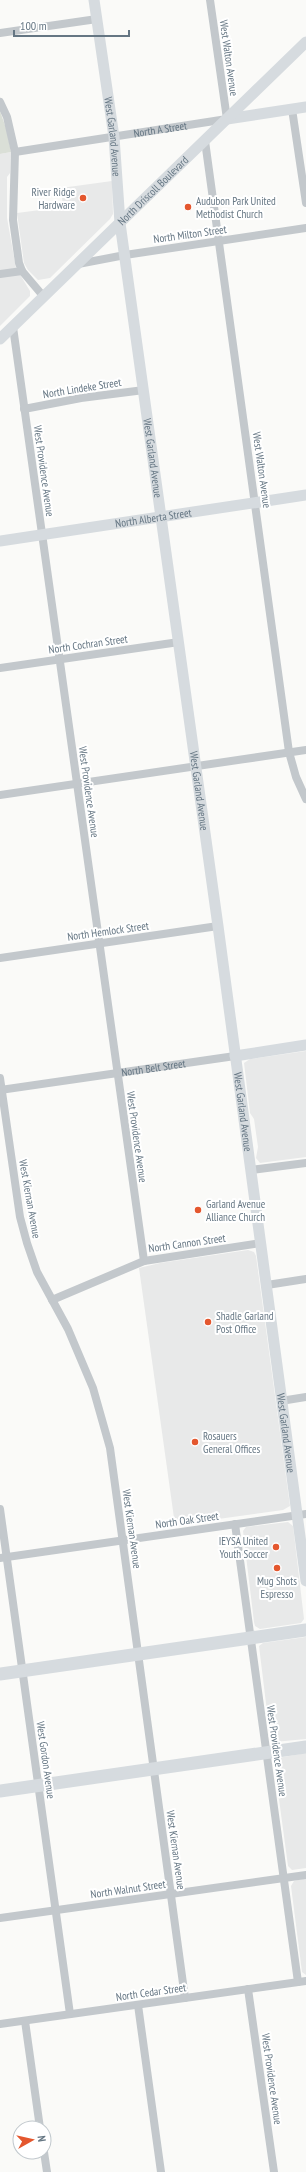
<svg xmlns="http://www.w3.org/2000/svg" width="306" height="2172" font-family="'PT Sans Narrow',sans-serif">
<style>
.built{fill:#e8e9e9}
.green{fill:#dadfd7}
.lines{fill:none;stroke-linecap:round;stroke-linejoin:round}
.street{stroke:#c3c8cc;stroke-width:8}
.secondary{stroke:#d6dbdf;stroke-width:11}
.primary{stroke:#d6dbdf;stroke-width:13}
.poi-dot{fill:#e4572e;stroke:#fff;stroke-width:1.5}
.labels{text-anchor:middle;stroke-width:4;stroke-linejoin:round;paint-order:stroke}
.street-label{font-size:11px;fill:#657683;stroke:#fff}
.poi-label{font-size:11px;fill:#657683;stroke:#fff;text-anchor:start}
</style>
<rect width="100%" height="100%" fill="#fafaf8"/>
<path class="built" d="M 11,152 L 10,173 L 7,177 L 7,218 L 16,268 L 30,291 L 30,296 L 0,326 L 0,154 Z
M 112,181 L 113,214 L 110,219 L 50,278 L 38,280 L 28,270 L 24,263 L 17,213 L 63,207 L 61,188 Z
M 306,1051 L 306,1157 L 260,1163 L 256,1158 L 258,1147 L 254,1119 L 250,1113 L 244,1063 L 250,1059 Z
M 248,1250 L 254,1252 L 256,1256 L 290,1506 L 283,1510 L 175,1525 L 139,1268 L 160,1263 Z
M 288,1522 L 293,1526 L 304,1619 L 301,1623 L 260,1629 L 255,1626 L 254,1622 L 243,1531 L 246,1527 Z
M 306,1637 L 306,1739 L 274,1742 L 270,1736 L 259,1646 L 263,1643 Z
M 306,1753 L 306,1868 L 292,1870 L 288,1866 L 274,1762 L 278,1758 Z
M 306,1878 L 306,1975 L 302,1972 L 291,1886 L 294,1881 Z"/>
<path class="green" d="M 0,111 L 7,131 L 11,152 L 0,154 Z"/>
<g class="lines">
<g class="street">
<path d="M 0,33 L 97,19"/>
<path d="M 0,102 L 7,117 L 15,152 L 13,220 L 19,263 L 22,271 L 44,297"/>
<path d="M 292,109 L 306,203"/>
<path d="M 205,141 L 289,752 L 296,777 L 306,799"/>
<path id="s1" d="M 15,152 L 227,119 L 210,0"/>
<path d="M 78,264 L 125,255 L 306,228"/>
<path d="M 0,274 L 22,271"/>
<path d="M 13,327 L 144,1261"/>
<path d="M 24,409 L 81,398 L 144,390"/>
<path d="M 0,668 L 179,642"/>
<path d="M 0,795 L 306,750"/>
<path d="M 0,958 L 218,926"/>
<path d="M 0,1078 L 20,1217 L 27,1243 L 37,1272 L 68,1329 L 93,1388 L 110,1448 L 185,1998"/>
<path id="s2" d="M 0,1090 L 235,1056"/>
<path d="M 251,1170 L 306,1163"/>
<path d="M 267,1285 L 306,1279"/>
<path d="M 52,1300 L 144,1261 L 261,1243"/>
<path d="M 281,1401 L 306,1397"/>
<path d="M 0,1509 L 70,2014"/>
<path d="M 235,1524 L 298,1982"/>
<path d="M 0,1558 L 306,1514"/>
<path d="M 0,1918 L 306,1875"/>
<path d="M 248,1989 L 274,2172"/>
<path d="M 138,2005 L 161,2172"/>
<path d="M 25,2021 L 40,2128"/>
<path d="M 0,2024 L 306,1981"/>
<path d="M 44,2152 L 47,2172"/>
</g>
<g class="secondary">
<path id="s3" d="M 94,0 L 114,137 L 120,223 L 218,926 L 306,1581"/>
<path d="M 227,119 L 306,107"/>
<path id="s4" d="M 0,339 L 306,42"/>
<path id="s5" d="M 0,541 L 306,495"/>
<path d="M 235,1056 L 306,1045"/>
</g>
<path class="primary" d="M 0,1674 L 306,1630
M 0,1791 L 306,1747"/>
</g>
<g class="poi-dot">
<circle cx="83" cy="198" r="4"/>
<circle cx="188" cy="207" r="4"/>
<circle cx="198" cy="1210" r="4"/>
<circle cx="208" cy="1322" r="4"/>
<circle cx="195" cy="1442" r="4"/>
<circle cx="276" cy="1547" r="4"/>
<circle cx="277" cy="1568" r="4"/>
</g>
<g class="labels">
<g class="street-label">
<text transform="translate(229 58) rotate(82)" y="4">West Walton Avenue</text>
<text dy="4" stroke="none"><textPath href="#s1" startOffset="147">North A Street</textPath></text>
<text dy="4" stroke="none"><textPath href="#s3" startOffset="138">West Garland Avenue</textPath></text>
<text dy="4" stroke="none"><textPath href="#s4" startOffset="213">North Driscoll Boulevard</textPath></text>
<text transform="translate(190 234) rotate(-8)" y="4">North Milton Street</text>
<text transform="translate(82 388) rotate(-9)" y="4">North Lindeke Street</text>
<text dy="4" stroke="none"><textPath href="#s3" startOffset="462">West Garland Avenue</textPath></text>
<text transform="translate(262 470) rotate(82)" y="4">West Walton Avenue</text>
<text transform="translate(44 471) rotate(82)" y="4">West Providence Avenue</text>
<text dy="4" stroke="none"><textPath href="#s5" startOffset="155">North Alberta Street</textPath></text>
<text transform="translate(88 644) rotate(-8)" y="4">North Cochran Street</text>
<text dy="4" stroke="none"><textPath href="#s3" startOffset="798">West Garland Avenue</textPath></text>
<text transform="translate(89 792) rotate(82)" y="4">West Providence Avenue</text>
<text transform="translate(108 931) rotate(-8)" y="4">North Hemlock Street</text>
<text dy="4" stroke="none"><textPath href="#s2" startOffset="155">North Belt Street</textPath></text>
<text dy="4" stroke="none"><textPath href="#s3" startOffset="1122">West Garland Avenue</textPath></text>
<text transform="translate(137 1137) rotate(82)" y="4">West Providence Avenue</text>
<text transform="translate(30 1199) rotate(80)" y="4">West Kiernan Avenue</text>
<text transform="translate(187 1243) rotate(-8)" y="4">North Cannon Street</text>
<text dy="4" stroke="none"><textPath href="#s3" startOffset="1446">West Garland Avenue</textPath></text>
<text transform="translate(187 1520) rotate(-8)" y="4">North Oak Street</text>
<text transform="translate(132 1529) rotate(82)" y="4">West Kiernan Avenue</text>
<text transform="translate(277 1751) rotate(82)" y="4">West Providence Avenue</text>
<text transform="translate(46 1760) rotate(82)" y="4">West Gordon Avenue</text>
<text transform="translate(176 1850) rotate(82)" y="4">West Kiernan Avenue</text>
<text transform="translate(128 1889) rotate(-8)" y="4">North Walnut Street</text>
<text transform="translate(151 1992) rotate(-8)" y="4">North Cedar Street</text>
<text transform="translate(272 2079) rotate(82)" y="4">West Providence Avenue</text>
</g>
<g class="poi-label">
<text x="75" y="196" text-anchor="end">River Ridge<tspan x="75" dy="13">Hardware</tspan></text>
<text x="196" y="205">Audubon Park United<tspan x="196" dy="13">Methodist Church</tspan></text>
<text x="206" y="1208">Garland Avenue<tspan x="206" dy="13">Alliance Church</tspan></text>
<text x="216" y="1320">Shadle Garland<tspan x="216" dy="13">Post Office</tspan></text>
<text x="203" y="1440">Rosauers<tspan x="203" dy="13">General Offices</tspan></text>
<text x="268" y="1545" text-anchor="end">IEYSA United<tspan x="268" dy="13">Youth Soccer</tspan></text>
<text x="277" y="1585" text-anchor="middle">Mug Shots<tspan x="277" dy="13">Espresso</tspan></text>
</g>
</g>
<g transform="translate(32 2140) rotate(82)"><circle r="19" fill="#ffffff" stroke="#c1c8cd"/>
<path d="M0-3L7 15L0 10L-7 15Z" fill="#e4572e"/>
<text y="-6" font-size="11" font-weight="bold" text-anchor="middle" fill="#657683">N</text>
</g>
<path d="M14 30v6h115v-6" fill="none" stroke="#657683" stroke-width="2"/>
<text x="20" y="30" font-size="12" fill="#657683" stroke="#ffffff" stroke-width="3" paint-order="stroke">100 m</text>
</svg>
